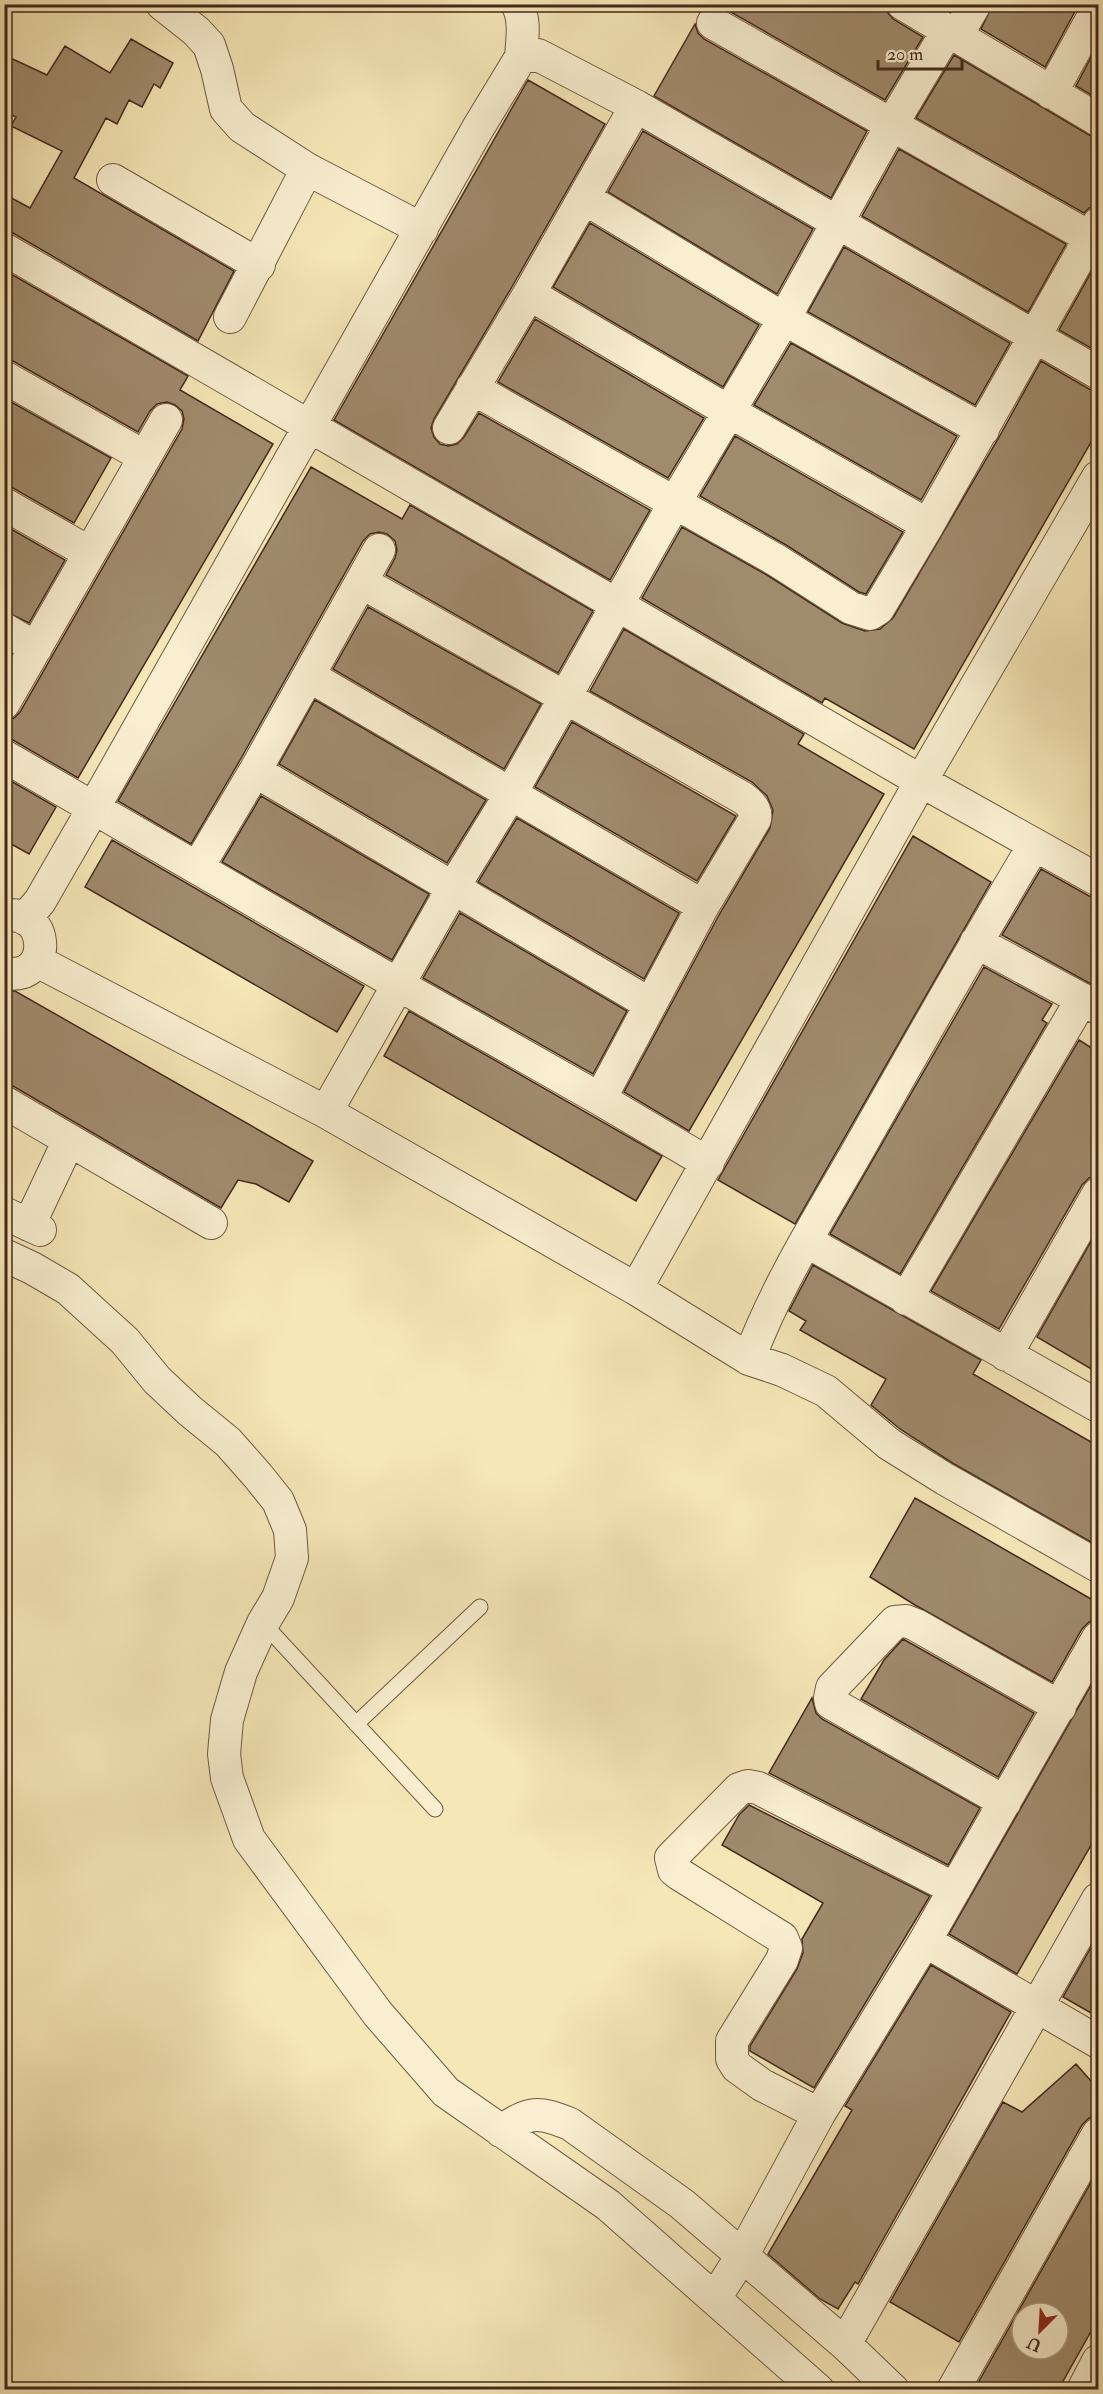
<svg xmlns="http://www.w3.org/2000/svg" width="1103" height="2394" font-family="'IM FELL Double Pica',serif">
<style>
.building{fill:#a08b6d;stroke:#43281c;stroke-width:1.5;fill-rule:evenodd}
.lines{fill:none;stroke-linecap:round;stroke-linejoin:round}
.service-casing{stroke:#705843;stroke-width:17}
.minor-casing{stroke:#705843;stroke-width:34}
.service{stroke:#f9efd0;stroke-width:15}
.minor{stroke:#f9efd0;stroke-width:32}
</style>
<rect width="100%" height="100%" fill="#f6e7b7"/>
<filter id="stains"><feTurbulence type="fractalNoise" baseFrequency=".00333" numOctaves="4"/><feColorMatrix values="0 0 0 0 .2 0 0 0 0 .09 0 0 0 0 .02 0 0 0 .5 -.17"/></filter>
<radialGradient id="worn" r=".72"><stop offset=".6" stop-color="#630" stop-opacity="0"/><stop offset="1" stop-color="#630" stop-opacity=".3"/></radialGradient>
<path class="building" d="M 706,4 L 885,4 L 888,13 L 893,19 L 923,37 L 885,100 L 722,7 L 713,5 L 704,7 Z
M 993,4 L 1079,4 L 1045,67 L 981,29 Z
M 695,24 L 698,33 L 704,39 L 867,131 L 831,198 L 654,96 Z
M 131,39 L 173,63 L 160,88 L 154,84 L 142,107 L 129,100 L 117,124 L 106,118 L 74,178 L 234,271 L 198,341 L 13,233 L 4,231 L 4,194 L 30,208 L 62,151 L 11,126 L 16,117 L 4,111 L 4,55 L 47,75 L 65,46 L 110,73 Z
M 1098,44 L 1098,99 L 1076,86 Z
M 954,55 L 1089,135 L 1098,138 L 1098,206 L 1089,208 L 1084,213 L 916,118 Z
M 528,80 L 605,124 L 513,285 L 434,419 L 431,428 L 434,437 L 440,444 L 448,446 L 457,444 L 464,437 L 479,413 L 650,510 L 610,580 L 334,420 Z
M 643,131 L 813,229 L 777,294 L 608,192 Z
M 899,149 L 1066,244 L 1028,312 L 862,216 Z
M 590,223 L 759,325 L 723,387 L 553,287 Z
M 844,247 L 1010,343 L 975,405 L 808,312 Z
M 1098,260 L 1098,352 L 1059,330 Z
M 4,270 L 188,376 L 180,390 L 273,444 L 78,778 L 13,740 L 4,738 L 4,721 L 14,718 L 20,712 L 182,429 L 184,419 L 182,411 L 175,405 L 167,402 L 157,404 L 150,411 L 138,432 L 13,361 L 4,359 Z
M 535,319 L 704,418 L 668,478 L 498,382 Z
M 791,343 L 957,436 L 921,500 L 754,405 Z
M 1041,361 L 1089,389 L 1098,391 L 1098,430 L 914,749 L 825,698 L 822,703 L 642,598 L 682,527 L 767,575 L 842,623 L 865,631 L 880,629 L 893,618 L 998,439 Z
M 4,398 L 111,458 L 74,523 L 13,488 L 4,486 Z
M 735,436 L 903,532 L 866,594 L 859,592 L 786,545 L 700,496 Z
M 311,467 L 402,519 L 410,505 L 593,611 L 558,673 L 386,575 L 395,558 L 397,550 L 395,541 L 387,534 L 379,532 L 370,534 L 363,541 L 239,762 L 191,844 L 118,801 Z
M 4,525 L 65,560 L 29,623 L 4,611 Z
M 368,607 L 541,704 L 504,769 L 333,669 Z
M 624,629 L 804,734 L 798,744 L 884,794 L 689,1131 L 624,1092 L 719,915 L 770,828 L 773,810 L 767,796 L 752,782 L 590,691 Z
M 315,700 L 486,800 L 447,863 L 279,764 Z
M 572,722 L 736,816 L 697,881 L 535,787 Z
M 4,777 L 56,807 L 29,854 L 4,840 Z
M 261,796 L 429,894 L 392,960 L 222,862 Z
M 517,818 L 679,913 L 644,979 L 478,882 Z
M 913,836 L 991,882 L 795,1224 L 718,1180 Z
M 112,840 L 364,986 L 337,1032 L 85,887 Z
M 1041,869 L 1089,896 L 1098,898 L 1098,988 L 1002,935 Z
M 460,913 L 627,1011 L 593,1074 L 423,978 Z
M 984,967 L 1052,1004 L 1042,1020 L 1047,1023 L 900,1274 L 830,1234 Z
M 4,991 L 15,991 L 313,1161 L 289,1202 L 256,1184 L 238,1180 L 221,1208 L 13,1086 L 4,1084 Z
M 409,1011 L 662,1156 L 636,1201 L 384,1056 Z
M 1079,1040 L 1098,1052 L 1098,1176 L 1089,1178 L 1082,1185 L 999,1329 L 931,1291 Z
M 1098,1229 L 1098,1373 L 1037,1337 Z
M 813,1265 L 981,1360 L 973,1374 L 1098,1446 L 1098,1546 L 954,1464 L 900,1429 L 871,1405 L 886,1379 L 800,1330 L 806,1321 L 789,1311 Z
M 915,1498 L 1098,1603 L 1098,1620 L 1089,1622 L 1082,1629 L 1052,1682 L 915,1605 L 870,1577 Z
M 903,1639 L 1034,1713 L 998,1777 L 861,1699 L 884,1660 Z
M 1098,1673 L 1098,1833 L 1017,1974 L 949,1934 Z
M 812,1698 L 816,1713 L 822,1719 L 980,1808 L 948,1865 L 769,1773 Z
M 749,1805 L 930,1896 L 814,2088 L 750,2051 L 750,2046 L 797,1969 L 803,1953 L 802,1939 L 823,1903 L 722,1845 L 739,1815 Z
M 1098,1935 L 1098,2017 L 1063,1997 Z
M 931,1965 L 1011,2012 L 858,2284 L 855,2282 L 838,2309 L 820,2299 L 768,2254 L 852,2110 L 845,2106 Z
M 1076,2064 L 1098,2089 L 1098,2116 L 1089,2118 L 1082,2125 L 959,2342 L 890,2302 L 1003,2102 L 1022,2112 Z
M 1098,2170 L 1098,2319 L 1058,2390 L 974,2390 ZM 1022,2313 L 1058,2313 L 1058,2349 L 1022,2349 Z"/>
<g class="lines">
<g class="service-casing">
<path id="service" d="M 263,1623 L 435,1809
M 356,1724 L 480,1607"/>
</g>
<g class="minor-casing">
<path id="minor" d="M 162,4 L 196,31 L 209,45 L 217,69 L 226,109 L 242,127 L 307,169 L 422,229
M 517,4 C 526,20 522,40 521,57
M 903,4 L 1098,120
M 713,23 L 1091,238
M 957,35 L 975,4
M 1051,93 L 1098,8
M 113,180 L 259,265
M 584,198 L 784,319 L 983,430
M 4,249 L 921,781 L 1098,880
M 529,294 L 730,412 L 928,525
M 230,317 L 307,169
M 4,377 L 145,457
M 472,388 L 776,560 L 851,608 L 870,614 L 878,609 L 928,525 L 1098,224
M 449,428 L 529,294 L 636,106
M 4,504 L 90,553
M 4,629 L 36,648
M 309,676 L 703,906 L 755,819 C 757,810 750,803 743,798 L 361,582
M 4,703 L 166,420
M 4,756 L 399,985 L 600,1099 L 708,1163
M 255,771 L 650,1004
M 198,867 L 255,771 L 379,550
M 25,919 L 40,901 L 93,809 L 478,128 L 521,57 L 538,55 L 636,106 L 1098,373
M 976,942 L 1098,1008
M 37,961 L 326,1112 L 636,1289 L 749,1359 L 782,1370 L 826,1391 L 889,1444 L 945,1479 L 1098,1566
M 4,973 C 57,982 47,904 5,917
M 600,1099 L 703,906
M 4,1102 L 211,1223
M 326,1112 L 453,888 L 510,795 L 674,504 L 784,319 L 892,124 L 948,30
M 4,1213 L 40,1230
M 29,1225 L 69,1140
M 806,1241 L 1098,1406
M 4,1255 L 32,1268 L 68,1289 L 125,1341 L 157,1380 L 190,1411 L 228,1442 L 258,1476 L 278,1501 L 290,1530 L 292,1558 L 278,1598 L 263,1623 L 241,1672 L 227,1720 L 224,1754 L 227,1778 L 249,1839 L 378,2014 L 446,2092 L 608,2205 L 818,2390
M 636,1289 L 921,781 L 1098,477
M 906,1299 L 1082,999
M 1006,1355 L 1098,1194
M 749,1359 C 777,1284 821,1215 861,1145 C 918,1044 975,944 1034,845
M 1005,1802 L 831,1703 L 830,1698 L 832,1688 L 895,1622 L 906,1621 L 916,1625 L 1060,1707
M 925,1941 L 1098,2042
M 819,2114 L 762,2085 L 737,2067 L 732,2059 L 732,2041 L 782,1960 L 786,1948 L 782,1938 L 679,1874 L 674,1870 L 671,1858 L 739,1789 L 748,1786 L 758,1788 L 955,1889
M 501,2131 C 531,2111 537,2111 570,2124 L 682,2204 L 845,2344 L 893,2390
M 715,2298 L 742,2256 L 819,2114 L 925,1941 L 1098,1638
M 845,2344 L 1098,1899
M 953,2390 L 1098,2134
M 1083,2390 L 1098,2361"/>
</g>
<use href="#service" class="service"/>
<use href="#minor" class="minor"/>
</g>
<rect width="1103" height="2394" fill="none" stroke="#f6e7b7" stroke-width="24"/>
<rect x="6" y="6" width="1091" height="2382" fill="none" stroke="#43281c" stroke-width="3"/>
<rect x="12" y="12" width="1079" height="2370" fill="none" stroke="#43281c" stroke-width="1.5"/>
<g transform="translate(1040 2331) rotate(204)"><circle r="28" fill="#f9efd0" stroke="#b09f88" stroke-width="1.5"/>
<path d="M0-4.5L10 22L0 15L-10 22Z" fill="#8f2418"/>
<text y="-9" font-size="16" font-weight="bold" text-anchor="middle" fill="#43281c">U</text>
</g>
<path d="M878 60v9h84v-9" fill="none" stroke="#43281c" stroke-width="3"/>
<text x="887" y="60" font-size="18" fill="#43281c" stroke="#f9efd0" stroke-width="4.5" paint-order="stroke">20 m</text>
<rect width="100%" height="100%" filter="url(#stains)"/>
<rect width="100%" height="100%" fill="url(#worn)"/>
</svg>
